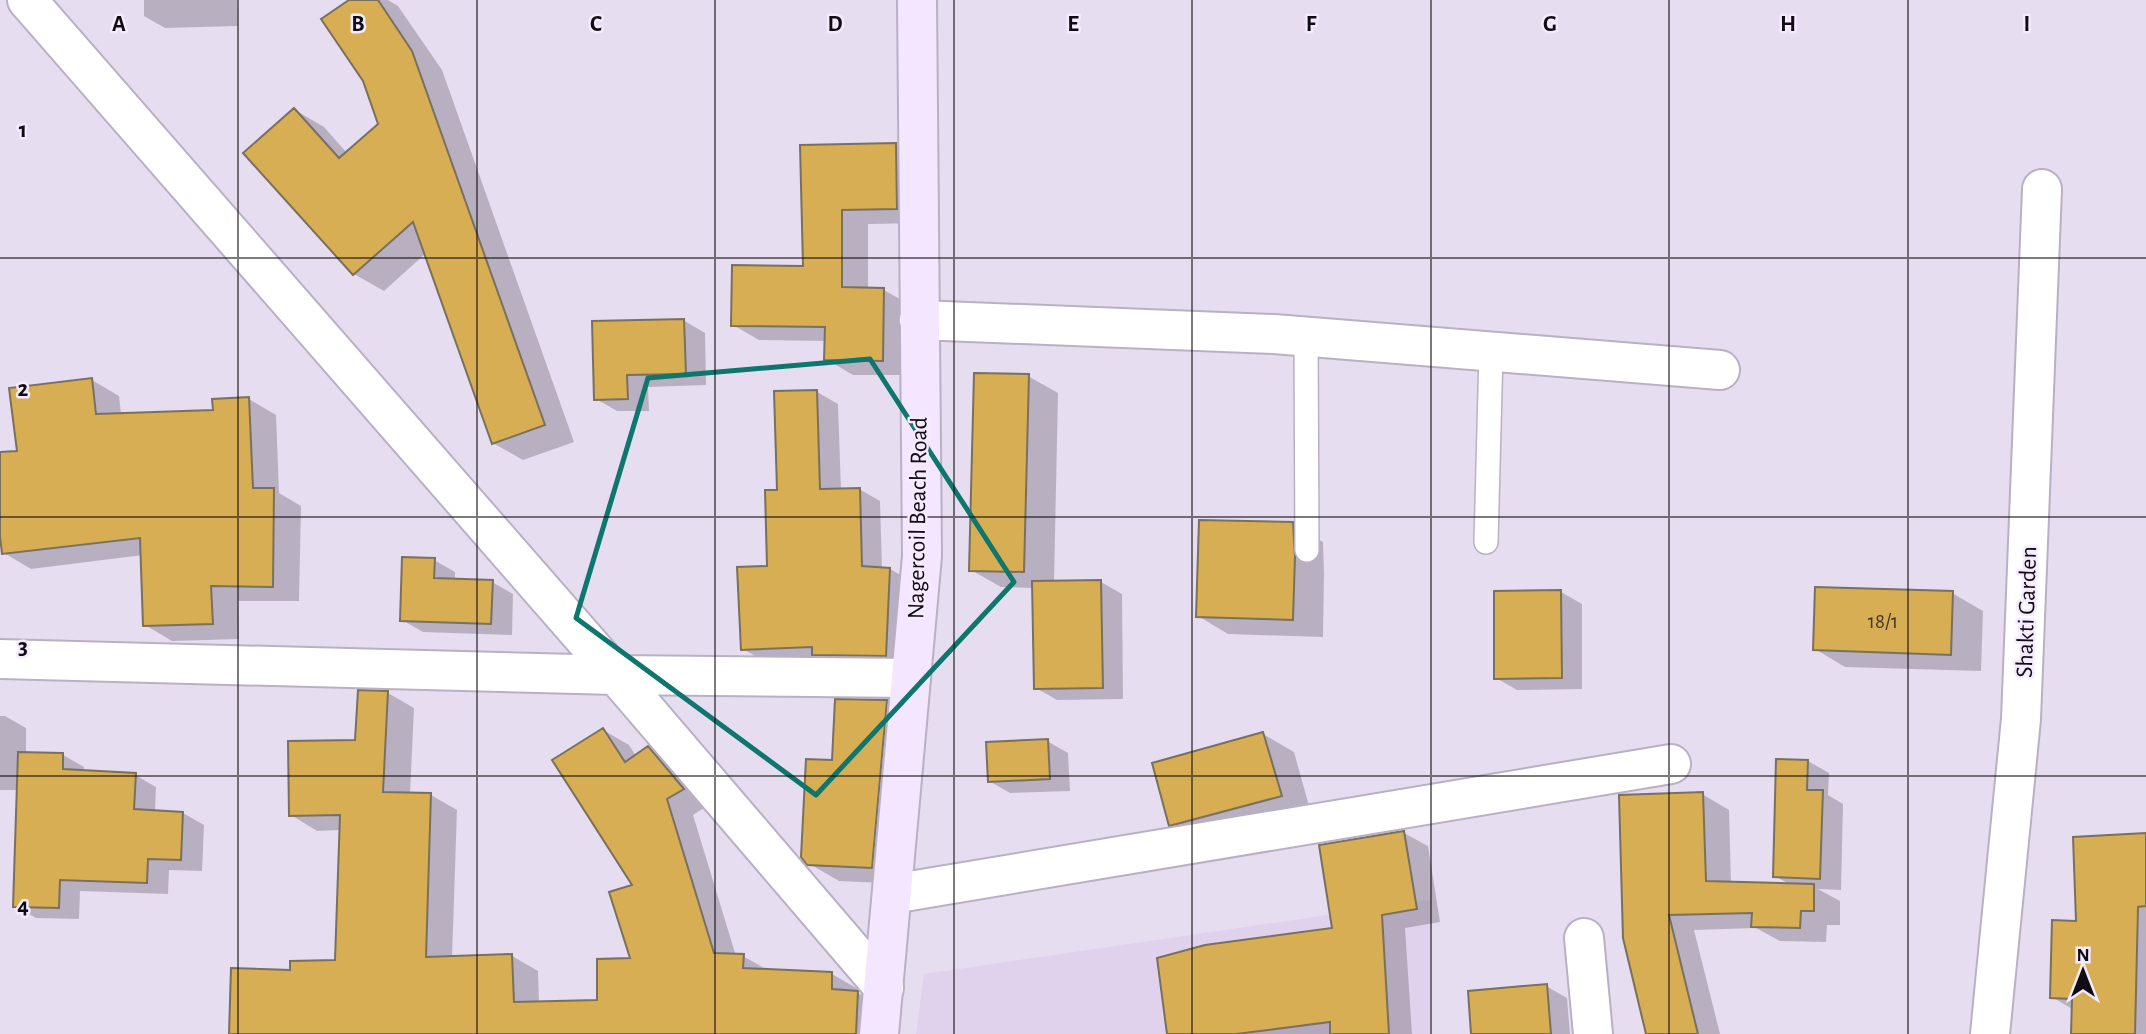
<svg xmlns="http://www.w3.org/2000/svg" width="2146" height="1034" font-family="'Alegreya Sans',sans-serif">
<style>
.built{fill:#e0d2ec}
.shadow{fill:#0003}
.building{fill:#d7ae54;stroke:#79705e;stroke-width:2}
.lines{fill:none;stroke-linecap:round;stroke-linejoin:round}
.service-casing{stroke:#bab0c3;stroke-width:26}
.minor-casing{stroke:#bab0c3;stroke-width:42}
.secondary-casing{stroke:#bab0c3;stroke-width:42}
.service{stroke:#fff;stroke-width:23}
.minor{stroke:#fff;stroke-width:38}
.secondary{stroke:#f4e6ff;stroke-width:38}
.marked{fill:none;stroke:#0f766e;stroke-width:5;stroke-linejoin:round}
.grid{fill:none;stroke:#100c13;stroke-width:2;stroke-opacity:0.55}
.labels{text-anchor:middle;stroke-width:5;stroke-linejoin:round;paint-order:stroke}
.number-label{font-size:21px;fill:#423423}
.street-label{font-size:24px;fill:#100c13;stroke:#f5eafe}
.grid-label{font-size:23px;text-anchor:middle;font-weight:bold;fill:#100c13;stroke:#f5eafe;stroke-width:5;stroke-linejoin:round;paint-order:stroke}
</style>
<rect width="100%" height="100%" fill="#e7ddf0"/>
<path class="built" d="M 1430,900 L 1430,1034 L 916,1034 L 924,974 Z"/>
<path class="shadow" d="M 144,0 L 237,0 L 238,26 L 165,28 L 144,16 Z
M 352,0 L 388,0 L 398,6 L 442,70 L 574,442 L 523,460 L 493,443 L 426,253 L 384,291 L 354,274 L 295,110 L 324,127 L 347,153 L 380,124 Z
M 896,145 L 923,160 L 923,223 L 868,224 L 868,289 L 884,290 L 910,305 L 909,375 L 853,375 L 826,359 L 826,341 L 759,340 L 733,325 L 805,268 L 802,147 Z
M 683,320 L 705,333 L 706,385 L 648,387 L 649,411 L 617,411 L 596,399 Z
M 1028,376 L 1058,393 L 1054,583 L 1101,582 L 1122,594 L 1123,699 L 1057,700 L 1036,688 L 1034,588 L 1001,587 L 971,570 Z
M 92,380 L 119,396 L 121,414 L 214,411 L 249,399 L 276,415 L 279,493 L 301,506 L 299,601 L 238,601 L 239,639 L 172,641 L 145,625 L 143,555 L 31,569 L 4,553 L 0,521 L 0,454 L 19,452 Z
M 817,392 L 838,404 L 841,490 L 859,489 L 880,501 L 882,569 L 890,569 L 911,581 L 906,667 L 764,661 L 743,649 L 769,567 L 779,492 Z
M 1292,524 L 1323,542 L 1324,574 L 1323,637 L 1228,634 L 1198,616 Z
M 434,560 L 455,572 L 455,581 L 492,582 L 513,594 L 512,635 L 423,632 L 402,620 Z
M 1561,592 L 1582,604 L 1582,689 L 1517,690 L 1496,678 Z
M 1952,593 L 1983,611 L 1981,671 L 1845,667 L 1815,649 Z
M 360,692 L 388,693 L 414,708 L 410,794 L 431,795 L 457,810 L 452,958 L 512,956 L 538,971 L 539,1003 L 599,1002 L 632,960 L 635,886 L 603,730 L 629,745 L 636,756 L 648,749 L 675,764 L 709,805 L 693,815 L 736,956 L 743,956 L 769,971 L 832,974 L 858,989 L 858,993 L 883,1008 L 882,1034 L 231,1034 L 292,972 L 337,961 L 341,830 L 317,831 L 291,815 L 356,742 Z
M 887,701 L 917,719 L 902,884 L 839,881 L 808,863 L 833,762 Z
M 0,716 L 5,716 L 26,728 L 26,754 L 63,755 L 84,767 L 84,772 L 135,775 L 156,787 L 155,812 L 183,813 L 204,825 L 202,871 L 169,870 L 168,894 L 80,891 L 79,919 L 36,918 L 15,906 L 18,790 L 0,790 Z
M 1263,734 L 1294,752 L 1311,813 L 1201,842 L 1171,824 Z
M 1047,741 L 1068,753 L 1070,791 L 1010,793 L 989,781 Z
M 1808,761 L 1829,773 L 1828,795 L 1843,804 L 1841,890 L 1818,889 L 1840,901 L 1840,925 L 1827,925 L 1826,942 L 1780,941 L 1756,928 L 1694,930 L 1720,1034 L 1648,1034 L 1625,938 L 1702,794 L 1729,810 L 1731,884 L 1791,885 L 1775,876 Z
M 1404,833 L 1428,846 L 1440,922 L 1405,928 L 1412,1034 L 1169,1034 L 1334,929 Z
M 2146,835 L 2146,1034 L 2073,1034 L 2074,1010 L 2052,997 L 2078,923 Z
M 1546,986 L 1567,998 L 1570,1034 L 1473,1034 Z"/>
<path class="building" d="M 349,0 L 378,0 L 412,51 L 545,425 L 492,444 L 413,222 L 353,275 L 243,153 L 294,108 L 339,158 L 378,124 L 363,81 L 321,19 Z
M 896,143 L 897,209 L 842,210 L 842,287 L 884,288 L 883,361 L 824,360 L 825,327 L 731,326 L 732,265 L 803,266 L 800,145 Z
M 684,319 L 686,374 L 627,375 L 628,399 L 594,400 L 592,321 Z
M 974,373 L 1029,374 L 1024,572 L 969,571 Z
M 92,378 L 96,414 L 213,410 L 212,399 L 249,397 L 253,488 L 274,488 L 273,587 L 211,586 L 213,624 L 143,626 L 140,538 L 2,554 L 0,536 L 0,452 L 17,451 L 9,388 Z
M 817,390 L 820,489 L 860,488 L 862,566 L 890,568 L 886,656 L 812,655 L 812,647 L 741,650 L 737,567 L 767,566 L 765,490 L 777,490 L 774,391 Z
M 1199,520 L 1293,522 L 1295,556 L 1293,620 L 1196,617 Z
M 402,557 L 435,558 L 434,578 L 493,580 L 491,624 L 400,621 Z
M 1101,580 L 1103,688 L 1034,689 L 1032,581 Z
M 1815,587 L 1953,591 L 1951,655 L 1813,650 Z
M 1561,590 L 1562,678 L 1494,679 L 1494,591 Z
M 358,690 L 388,691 L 383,792 L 431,793 L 426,957 L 512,954 L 514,1002 L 597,1000 L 597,959 L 630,958 L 609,892 L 632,885 L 552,760 L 603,728 L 625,762 L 648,746 L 684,789 L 667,799 L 714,953 L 744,954 L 743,968 L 832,972 L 832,989 L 858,991 L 856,1034 L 229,1034 L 231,968 L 290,970 L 290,961 L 335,960 L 340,815 L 289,816 L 288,741 L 355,740 Z
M 835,699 L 887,700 L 872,868 L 807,865 L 801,857 L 806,759 L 832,760 Z
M 1263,732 L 1282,796 L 1169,826 L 1152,763 Z
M 1048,739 L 1050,779 L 988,782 L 986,742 Z
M 18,752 L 63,753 L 63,769 L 136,773 L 134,809 L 183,812 L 181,860 L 148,859 L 147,883 L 60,880 L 59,908 L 13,907 Z
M 1776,759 L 1808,760 L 1807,790 L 1823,790 L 1820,879 L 1773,877 Z
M 1703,792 L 1706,881 L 1814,884 L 1814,911 L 1801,911 L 1800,928 L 1751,927 L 1752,913 L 1669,915 L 1698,1034 L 1646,1034 L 1623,938 L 1619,795 Z
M 1404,831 L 1417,909 L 1382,915 L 1389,1034 L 1330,1034 L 1330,1022 L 1236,1034 L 1167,1034 L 1157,958 L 1205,945 L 1332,928 L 1319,845 Z
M 2146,833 L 2146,906 L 2138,907 L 2135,1034 L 2071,1034 L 2072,999 L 2050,998 L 2052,920 L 2076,921 L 2073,837 Z
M 1547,984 L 1551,1034 L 1471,1034 L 1468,991 Z"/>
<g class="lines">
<g class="service-casing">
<path id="service" d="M 1306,336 L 1307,550
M 1486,542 L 1491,352"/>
</g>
<g class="minor-casing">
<path id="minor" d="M 27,0 L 616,675 L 884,988
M 919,320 L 1274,334 L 1720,370
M 0,659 L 616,675 L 911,678
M 892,894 L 1671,764
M 1584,938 L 1593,1034
M 1990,1034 L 2021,719 L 2042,189"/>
</g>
<g class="secondary-casing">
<path id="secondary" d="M 879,1034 L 922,556 L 917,0"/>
</g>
<use href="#service" class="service"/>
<use href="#minor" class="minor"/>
<use href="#secondary" class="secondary"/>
</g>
<path class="marked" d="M 870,359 L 1014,582 L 816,795 L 576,618 L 648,378 Z"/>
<path class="grid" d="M 238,0 L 238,1034M 477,0 L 477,1034M 715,0 L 715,1034M 954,0 L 954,1034M 1192,0 L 1192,1034M 1431,0 L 1431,1034M 1669,0 L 1669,1034M 1908,0 L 1908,1034M 0,258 L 2146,258M 0,517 L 2146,517M 0,776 L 2146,776"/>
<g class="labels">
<g class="number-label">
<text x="1883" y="628">18/1</text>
</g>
<g class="street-label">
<text transform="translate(917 518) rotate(-89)" y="8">Nagercoil Beach Road</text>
<text transform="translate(2026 612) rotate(-88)" y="8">Shakti Garden</text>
</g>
</g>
<g class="grid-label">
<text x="119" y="31">A</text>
<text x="358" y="31">B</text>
<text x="596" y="31">C</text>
<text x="835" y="31">D</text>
<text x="1073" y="31">E</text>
<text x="1311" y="31">F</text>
<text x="1550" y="31">G</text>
<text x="1788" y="31">H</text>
<text x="2027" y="31">I</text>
<text x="23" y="137">1</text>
<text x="23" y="396">2</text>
<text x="23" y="654">3</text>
<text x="23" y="913">4</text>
</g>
<g transform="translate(2083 971)" stroke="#f5eafe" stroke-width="5" paint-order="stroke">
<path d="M0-5L12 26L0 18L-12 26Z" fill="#100c13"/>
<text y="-10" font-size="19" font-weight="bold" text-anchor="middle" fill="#100c13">N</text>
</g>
</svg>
